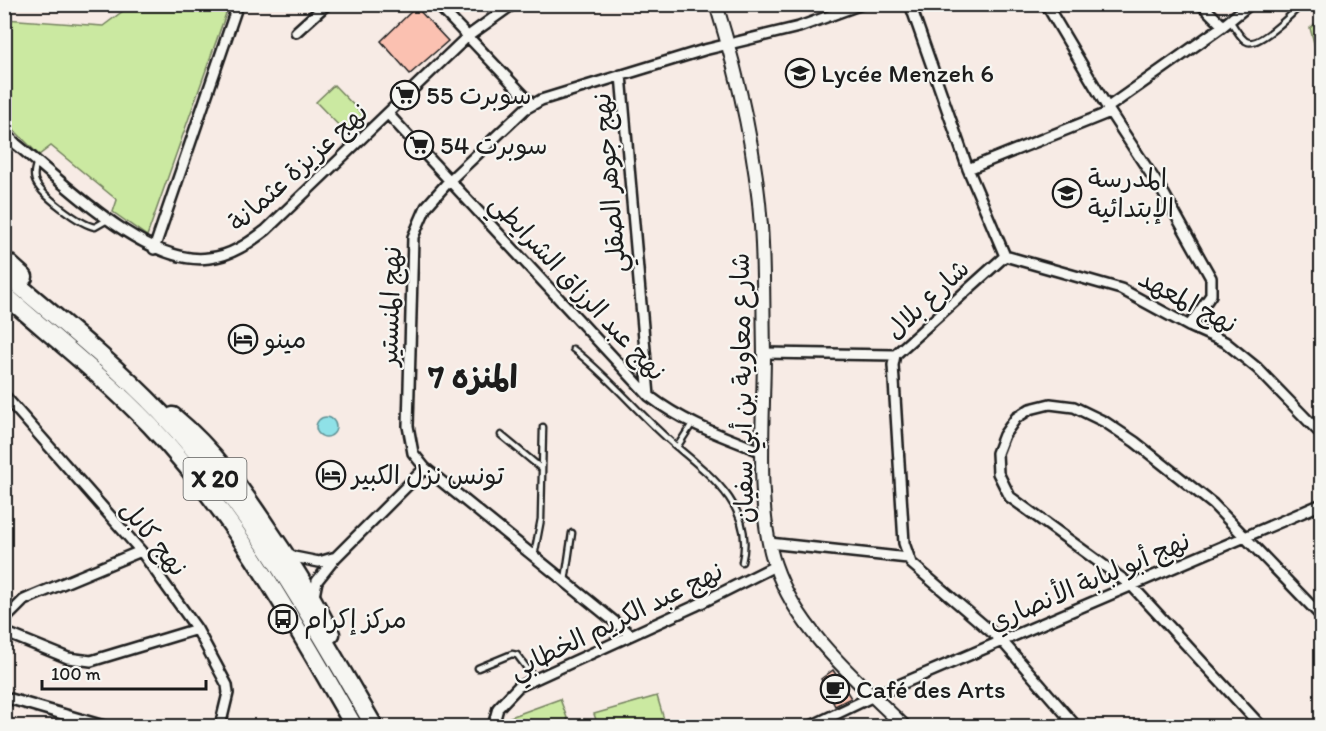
<svg xmlns="http://www.w3.org/2000/svg" width="1326" height="731" font-family="Itim,'Playpen Sans Arabic',sans-serif">
<style>
.green{fill:#cbe9a1;stroke:#74825e;stroke-width:1.5}
.water{fill:#8fe1e7;stroke:#619296;stroke-width:1.5}
.building{fill:#fbc1b1;stroke:#1c1c1c;stroke-width:1.5}
.lines{fill:none;stroke-linecap:round;stroke-linejoin:round}
.lane-casing{stroke:#1c1c1c;stroke-width:9}
.street-casing{stroke:#1c1c1c;stroke-width:14}
.secondary-casing{stroke:#1c1c1c;stroke-width:16}
.highway-casing{stroke:#1c1c1c;stroke-width:21}
.lane{stroke:#f6f6f2;stroke-width:4.5}
.street{stroke:#f6f6f2;stroke-width:9}
.secondary{stroke:#f6f6f2;stroke-width:12}
.highway{stroke:#f6f6f2;stroke-width:16}
.labels{text-anchor:middle;stroke-width:4.5;stroke-linejoin:round;paint-order:stroke}
.shield{fill:#f6f6f2;stroke:#5d5d5c;stroke-width:1.5}
.shield-label{font-size:24px;font-weight:bold;fill:#1c1c1c}
.poi-label{font-size:26px;fill:#1c1c1c;stroke:#f6f6f2;text-anchor:start}
.street-label{font-size:26px;fill:#1c1c1c;stroke:#f6f6f2}
.district-label{font-size:32px;font-weight:bold;fill:#1c1c1c;stroke:#f6f6f2}
</style>
<rect width="100%" height="100%" fill="#f7ebe5"/>
<filter id="ink" filterUnits="userSpaceOnUse"><feTurbulence type="fractalNoise" baseFrequency=".0167" numOctaves="2"/><feDisplacementMap in="SourceGraphic" scale="12" xChannelSelector="R" yChannelSelector="G"/><feConvolveMatrix kernelMatrix="1 2 1 2 8 2 1 2 1" color-interpolation-filters="sRGB"/></filter>
<g filter="url(#ink)">
<path class="green" d="M 131,5 L 229,5 L 147,236 L 113,212 L 117,200 L 51,146 L 39,155 L 5,121 L 5,19 L 103,26 Z
M 1321,19 L 1321,69 L 1310,28 Z
M 334,85 L 365,117 L 347,134 L 316,102 Z
M 657,696 L 666,726 L 598,726 L 594,714 Z
M 560,699 L 570,726 L 508,726 L 505,719 Z"/>
<path class="water" d="M316 427a10 10 0 1 1 20 0a10 10 0 1 1-20 0Z"/>
<path class="building" d="M 416,7 L 448,41 L 410,74 L 381,41 Z
M 833,670 L 851,698 L 835,706 L 821,679 Z"/>
<g class="lines">
<g class="lane-casing">
<path id="lane" d="M 1230,21 C 1235,27 1241,40 1248,42 C 1260,46 1293,13 1302,4
M 37,161 C 35,168 33,173 35,180 C 39,194 81,225 95,227 L 109,219
M 573,349 C 611,378 640,416 677,447
M 692,424 L 677,447 C 713,477 755,510 742,562
M 501,435 L 542,469
M 534,556 L 541,519 L 543,427
M 565,581 L 572,533
M 478,668 L 512,654 L 517,655 L 535,679"/>
</g>
<g class="street-casing">
<path id="street" d="M 437,4 L 532,104
M 910,4 L 968,169 L 1005,256 L 895,355 L 893,365 L 904,543 L 911,563 L 1002,641 L 1076,726
M 1046,4 L 1110,112 L 1164,194 L 1211,278 L 1211,295 L 1189,326
M 1201,4 L 1223,26 L 1250,4
M 296,32 L 327,4
M 621,75 L 649,396
M 1107,108 L 1223,26
M 388,114 L 649,396 C 684,423 722,436 763,452
M 4,132 L 16,144 C 63,182 147,267 209,258 C 231,256 249,243 266,230 L 467,37 L 513,4
M 968,169 L 1110,112
M 154,249 L 238,4
M 1005,256 L 1121,289 L 1189,326 L 1225,342 L 1257,368 L 1322,435
M 764,353 L 895,355
M 4,395 L 141,551 L 197,629 L 227,685 L 228,693 L 220,726
M 769,543 L 908,558
M 289,556 L 319,562 L 336,557
M 314,596 L 317,581 L 336,557 L 425,468
M 4,620 L 24,600 L 33,596 L 141,551
M 4,632 L 68,658 L 91,661 L 197,629
M 631,635 L 425,468 L 413,453 L 408,426 L 413,237 L 426,207 L 449,181 L 525,109 L 541,100 L 704,50 L 799,27 L 862,4
M 4,697 L 104,726
M 493,726 L 498,708 L 518,687 L 695,606 L 775,566
M 811,726 L 878,694 L 1322,504
M 1261,726 L 1132,586 L 1010,497 L 998,473 L 997,453 L 1004,435 L 1016,418 L 1030,409 L 1050,404 L 1074,407 L 1105,422 L 1135,442 L 1213,504 L 1322,617"/>
</g>
<g class="secondary-casing">
<path id="secondary" d="M 716,4 C 738,75 756,152 761,226 C 764,268 763,311 764,353 C 764,415 755,508 775,565 C 798,632 856,679 904,726"/>
</g>
<g class="highway-casing">
<path id="highway" d="M 4,259 L 24,277
M 4,273 C 57,318 112,362 160,412 C 248,504 311,617 374,726
M 4,294 C 53,337 105,378 150,425 C 234,513 294,622 354,726
M 173,416 C 214,450 243,491 272,535 C 294,567 314,599 331,634"/>
</g>
<use href="#lane" class="lane"/>
<use href="#street" class="street"/>
<use href="#secondary" class="secondary"/>
<use href="#highway" class="highway"/>
</g>
</g>
<defs>
<g id="school-ring" transform="scale(1.5)"><circle r="9.5" fill="#f6f6f2" stroke="#1c1c1c" stroke-width="1.5"/><path d="M0-5L7-2L0 1L-7-2ZM-4 1L0 2.5L4 1V4Q0 6-4 4Z" fill="#1c1c1c"/></g>
<g id="supermarket-ring" transform="scale(1.5)"><circle r="9.5" fill="#f6f6f2" stroke="#1c1c1c" stroke-width="1.5"/><path d="M-6-5.5h2.5l.6 2H6L4.5 2H-2.5L-4.4-4H-6ZM-1.5 3.2a1.3 1.3 0 1 0 .1 0ZM3 3.2a1.3 1.3 0 1 0 .1 0Z" fill="#1c1c1c"/></g>
<g id="hotel-ring" transform="scale(1.5)"><circle r="9.5" fill="#f6f6f2" stroke="#1c1c1c" stroke-width="1.5"/><path d="M-6-4.5h1.5V1H6V5H4.5V3h-9V5H-6ZM-4 0a1.8 1.8 0 1 1 3.6 0ZM.5 0V-2.5h3Q6-2.5 6 0Z" fill="#1c1c1c"/></g>
<g id="bus-ring" transform="scale(1.5)"><circle r="9.5" fill="#f6f6f2" stroke="#1c1c1c" stroke-width="1.5"/><path d="M-5-6H5V4H4V6H2V4H-2V6H-4V4H-5ZM-3.5-4V0h7V-4ZM-3.5 1.2v1.5H-2V1.2ZM2 1.2v1.5H3.5V1.2Z" fill="#1c1c1c"/></g>
<g id="cafe-ring" transform="scale(1.5)"><circle r="9.5" fill="#f6f6f2" stroke="#1c1c1c" stroke-width="1.5"/><path d="M-5.5-4.5H6V0H3Q3 3.5 0 3.5H-2.5Q-5.5 3.5-5.5 0ZM3-3.2v2h1.7v-2ZM-6 4.5H4V6H-6Z" fill="#1c1c1c"/></g>
</defs>
<g fill-rule="evenodd">
<use href="#school-ring" x="800" y="73"/>
<use href="#supermarket-ring" x="405" y="95"/>
<use href="#supermarket-ring" x="419" y="145"/>
<use href="#school-ring" x="1067" y="193"/>
<use href="#hotel-ring" x="243" y="339"/>
<use href="#hotel-ring" x="331" y="475"/>
<use href="#bus-ring" x="283" y="619"/>
<use href="#cafe-ring" x="835" y="689"/>
</g>
<g class="labels">
<rect class="shield" x="183.5" y="458" width="63" height="42" rx="4.5"/>
<g class="shield-label">
<text x="215" y="487">X 20</text>
</g>
<g class="poi-label">
<text x="821" y="82">Lycée Menzeh 6</text>
<text x="426" y="104">سوبرت 55</text>
<text x="440" y="154">سوبرت 54</text>
<text x="1088" y="187">المدرسة<tspan x="1088" dy="30">الإبتدائية</tspan></text>
<text x="264" y="348">مينو</text>
<text x="352" y="484">تونس نزل الكبير</text>
<text x="304" y="628">مركز إكرام</text>
<text x="856" y="698">Café des Arts</text>
</g>
<g class="street-label">
<text transform="translate(298 167) rotate(-42)" y="9">نهج عزيزة عثمانة</text>
<text transform="translate(609 183) rotate(-95)" y="9">نهج جوهر الصقلي</text>
<text transform="translate(578 287) rotate(47)" y="9">نهج عبد الرزاق الشرايطي</text>
<text transform="translate(927 299) rotate(-43)" y="9">شارع بلال</text>
<text transform="translate(1188 301) rotate(28)" y="9">نهج المعهد</text>
<text transform="translate(390 306) rotate(-88)" y="9">نهج المنستير</text>
<text transform="translate(742 388) rotate(-91)" y="9">شارع معاوية بن أبي سفيان</text>
<text transform="translate(154 538) rotate(51)" y="9">نهج كابل</text>
<text transform="translate(1089 581) rotate(-23)" y="9">نهج أبو لبابة الأنصاري</text>
<text transform="translate(616 620) rotate(-26)" y="9">نهج عبد الكريم الخطابي</text>
</g>
<g class="district-label">
<text x="473" y="388">المنزه 7</text>
</g>
</g>
<rect width="1326" height="731" fill="none" stroke="#f6f6f2" stroke-width="24"/>
<rect x="12" y="12" width="1302" height="707" fill="none" stroke="#1c1c1c" stroke-width="2" filter="url(#ink)"/>
<path d="M42 680v9h164v-9" fill="none" stroke="#1c1c1c" stroke-width="3"/>
<text x="51" y="680" font-size="18" fill="#1c1c1c" stroke="#f6f6f2" stroke-width="4.5" paint-order="stroke">100 m</text>
</svg>
